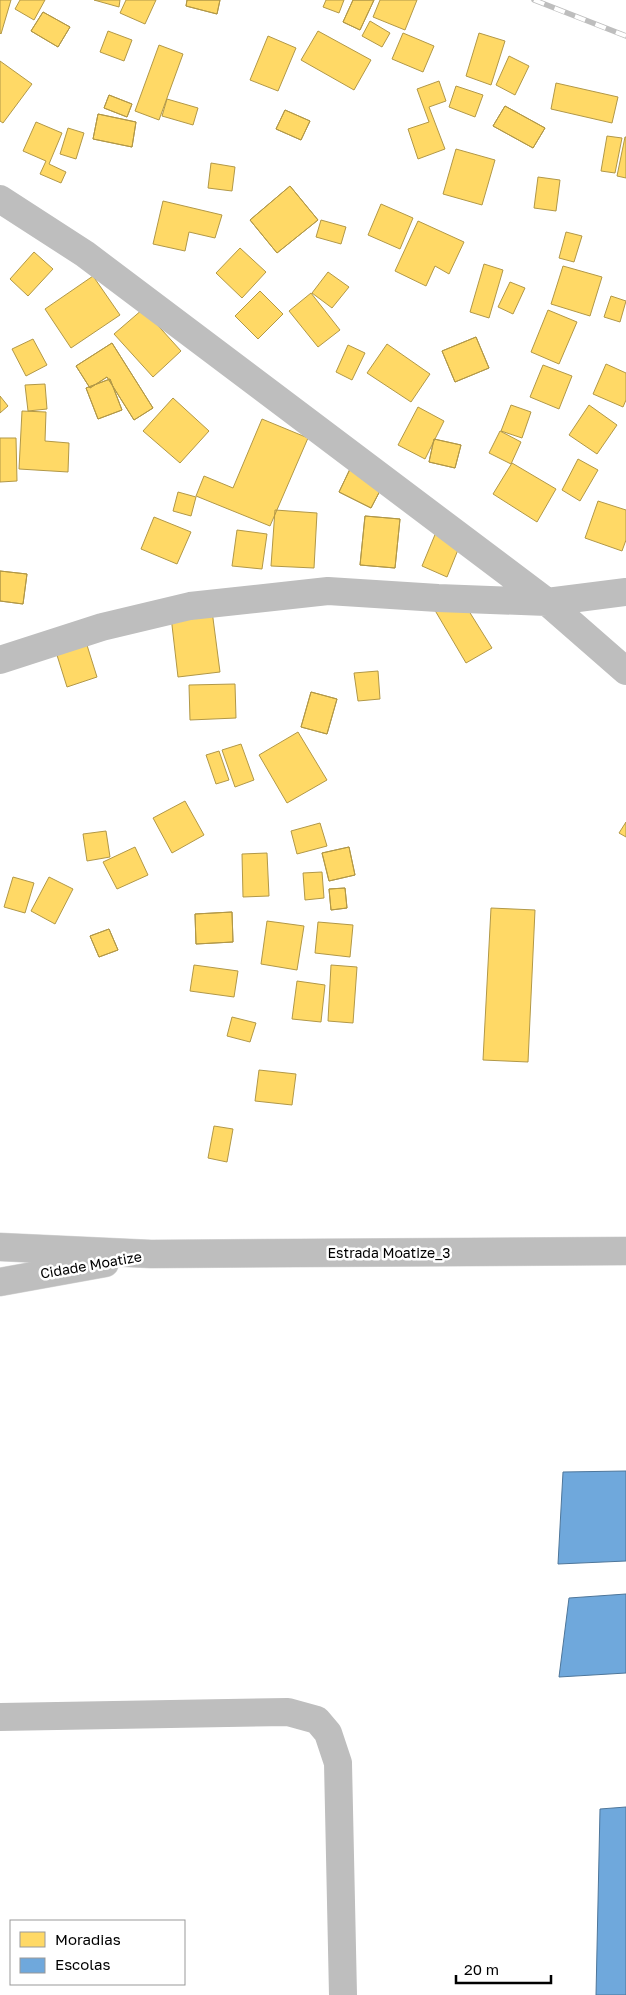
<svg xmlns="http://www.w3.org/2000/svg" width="626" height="1995" font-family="'Golos Text',sans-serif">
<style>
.homes{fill:#ffd966;stroke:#b29847}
.schools{fill:#6fa8dc;stroke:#4e769a}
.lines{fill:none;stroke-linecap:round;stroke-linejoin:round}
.highway-casing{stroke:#dbdbdb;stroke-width:29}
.minor{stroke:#bebebe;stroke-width:28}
.highway{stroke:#bebebe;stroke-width:28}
.rail-casing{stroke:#bebebe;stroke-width:5.5}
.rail{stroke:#fff;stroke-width:4;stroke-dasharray:11;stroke-linecap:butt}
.labels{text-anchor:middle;stroke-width:5;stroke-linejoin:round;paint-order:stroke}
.street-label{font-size:14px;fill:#000;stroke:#fff}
</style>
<rect width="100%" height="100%" fill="#fff"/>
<path class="homes" d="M 0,0 L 11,0 L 1,34 L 0,33 Z
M 20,0 L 45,0 L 34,20 L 15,9 Z
M 94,0 L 120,0 L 119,7 Z
M 126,0 L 156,0 L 145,24 L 120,13 Z
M 187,0 L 220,0 L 217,14 L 186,6 Z
M 187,0 L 220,0 L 217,14 L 186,6 Z
M 326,0 L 344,0 L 339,13 L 323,7 Z
M 353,0 L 374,0 L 360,30 L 343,22 Z
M 353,0 L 374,0 L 360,30 L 343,22 Z
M 380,0 L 417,0 L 405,30 L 373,17 Z
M 43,12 L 70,27 L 58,47 L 31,31 Z
M 43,12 L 70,27 L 58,47 L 31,31 Z
M 370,21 L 390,33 L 382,47 L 362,36 Z
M 108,31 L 132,40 L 124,61 L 100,52 Z
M 318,31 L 371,60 L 354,90 L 301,60 Z
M 403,33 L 434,46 L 423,72 L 392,59 Z
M 479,33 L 505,41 L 491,85 L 466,76 Z
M 268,36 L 296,48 L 278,91 L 250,80 Z
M 159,45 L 183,54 L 159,120 L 135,111 Z
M 509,56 L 529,66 L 515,95 L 496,85 Z
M 0,61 L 32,84 L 3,123 L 0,121 Z
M 439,81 L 446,101 L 429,107 L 445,149 L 418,159 L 408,129 L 429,122 L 417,89 Z
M 556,83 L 618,97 L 612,123 L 551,109 Z
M 456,86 L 483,95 L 475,117 L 449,107 Z
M 109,95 L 132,104 L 127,117 L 104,108 Z
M 109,95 L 132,104 L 127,117 L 104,108 Z
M 167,99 L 198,108 L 193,125 L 162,116 Z
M 505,106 L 545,128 L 533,148 L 493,126 Z
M 505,106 L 545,128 L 533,148 L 493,126 Z
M 285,110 L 310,121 L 301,140 L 276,129 Z
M 285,110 L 310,121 L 301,140 L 276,129 Z
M 98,114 L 136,122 L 132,147 L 93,139 Z
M 98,114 L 136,122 L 132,147 L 93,139 Z
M 36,122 L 62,133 L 49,164 L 66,172 L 61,183 L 40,174 L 46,161 L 23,151 Z
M 68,128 L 84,133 L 76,159 L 60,154 Z
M 607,136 L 622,138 L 615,173 L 601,171 Z
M 625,137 L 626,137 L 626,178 L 617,176 Z
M 456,149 L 495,160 L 482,205 L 443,194 Z
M 211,163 L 235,167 L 232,191 L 208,188 Z
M 538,177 L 560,180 L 556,211 L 534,208 Z
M 290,186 L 318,220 L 277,253 L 250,220 Z
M 290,186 L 318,220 L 277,253 L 250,220 Z
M 163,201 L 222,215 L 215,238 L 189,232 L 185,251 L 153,244 Z
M 381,204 L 413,218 L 400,249 L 368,235 Z
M 321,220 L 346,227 L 341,244 L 316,237 Z
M 418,221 L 464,242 L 449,274 L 435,266 L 426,286 L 395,271 Z
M 566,232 L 582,236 L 574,262 L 559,258 Z
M 240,248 L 266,272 L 242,298 L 216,273 Z
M 34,252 L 53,269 L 28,296 L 10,279 Z
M 484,264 L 503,270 L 489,318 L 470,312 Z
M 563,266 L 602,277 L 590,316 L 551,304 Z
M 328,272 L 349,287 L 332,308 L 312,293 Z
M 93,276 L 120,315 L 71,348 L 45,309 Z
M 510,282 L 525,288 L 513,314 L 498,307 Z
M 260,291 L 283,314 L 258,339 L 235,316 Z
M 311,293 L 340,330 L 318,347 L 289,311 Z
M 611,296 L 626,301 L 620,322 L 604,317 Z
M 143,309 L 181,351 L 153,377 L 114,334 Z
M 548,310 L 577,322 L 559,364 L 531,352 Z
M 476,337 L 489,368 L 455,382 L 442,351 Z
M 476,337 L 489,368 L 455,382 L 442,351 Z
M 33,339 L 47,365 L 26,376 L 12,349 Z
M 112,343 L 153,408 L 134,420 L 107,377 L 90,388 L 76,366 Z
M 112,343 L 153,408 L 134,420 L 107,377 L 90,388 L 76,366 Z
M 387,344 L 430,374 L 411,402 L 367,373 Z
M 348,345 L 365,353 L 352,380 L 336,372 Z
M 606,364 L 626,373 L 626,400 L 623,407 L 593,394 Z
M 543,365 L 572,376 L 559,409 L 530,397 Z
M 110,379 L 122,410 L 98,419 L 86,388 Z
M 110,379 L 122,410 L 98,419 L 86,388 Z
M 45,384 L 47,409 L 28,411 L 25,385 Z
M 0,396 L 8,406 L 0,413 Z
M 173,398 L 209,431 L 180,463 L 143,431 Z
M 511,405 L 531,412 L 522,438 L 501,431 Z
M 589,405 L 617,425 L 597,454 L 569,435 Z
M 418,407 L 444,421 L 425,459 L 398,445 Z
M 22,411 L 46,412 L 45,441 L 69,443 L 68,472 L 19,469 Z
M 262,419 L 308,438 L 270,526 L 196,496 L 204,476 L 233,488 Z
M 500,431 L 521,442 L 511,464 L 489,453 Z
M 0,438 L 16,438 L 17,481 L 0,482 Z
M 434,439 L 461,445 L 455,468 L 429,462 Z
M 434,439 L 461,445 L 455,468 L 429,462 Z
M 578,459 L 598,470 L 580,501 L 562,490 Z
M 512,463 L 556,489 L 537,522 L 493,494 Z
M 350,469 L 383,485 L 371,508 L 339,492 Z
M 350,469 L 383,485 L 371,508 L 339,492 Z
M 178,492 L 196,497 L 191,516 L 173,511 Z
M 598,501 L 626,510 L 626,540 L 622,551 L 585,538 Z
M 275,510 L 317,513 L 314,568 L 271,566 Z
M 365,516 L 400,519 L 395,568 L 360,565 Z
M 365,516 L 400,519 L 395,568 L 360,565 Z
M 154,517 L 191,532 L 177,564 L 141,549 Z
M 439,525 L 464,535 L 447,577 L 422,566 Z
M 237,530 L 267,534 L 262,569 L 232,566 Z
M 0,571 L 27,574 L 23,604 L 0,601 Z
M 0,571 L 27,574 L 23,604 L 0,601 Z
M 457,592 L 492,648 L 466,663 L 433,607 Z
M 211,603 L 220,672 L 178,677 L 170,608 Z
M 86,642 L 97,677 L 67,687 L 56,652 Z
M 378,671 L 380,699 L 358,701 L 354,673 Z
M 235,684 L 236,718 L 190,720 L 189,685 Z
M 311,692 L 337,699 L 327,734 L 301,727 Z
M 311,692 L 337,699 L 327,734 L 301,727 Z
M 298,732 L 327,780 L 287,803 L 259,755 Z
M 241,744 L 254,780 L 235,787 L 222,750 Z
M 219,751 L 229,780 L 216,784 L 206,755 Z
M 185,801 L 204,835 L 172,853 L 153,818 Z
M 626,822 L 626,837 L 619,833 Z
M 320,823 L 327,846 L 297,854 L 291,831 Z
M 106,831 L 110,857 L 87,861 L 83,834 Z
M 135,847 L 148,875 L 117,889 L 103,862 Z
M 349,847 L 355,875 L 329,881 L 322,853 Z
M 349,847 L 355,875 L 329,881 L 322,853 Z
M 267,853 L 269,896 L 243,897 L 242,854 Z
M 322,872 L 324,898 L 305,900 L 303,873 Z
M 13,877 L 34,883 L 25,913 L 4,907 Z
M 49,877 L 73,889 L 55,924 L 31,911 Z
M 345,888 L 347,908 L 331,910 L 329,889 Z
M 345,888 L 347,908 L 331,910 L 329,889 Z
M 491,908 L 535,910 L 528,1062 L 483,1060 Z
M 232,912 L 233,942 L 196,944 L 195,914 Z
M 232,912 L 233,942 L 196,944 L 195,914 Z
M 267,921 L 304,926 L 297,970 L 261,964 Z
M 318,922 L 353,925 L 350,957 L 315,953 Z
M 109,929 L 118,950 L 99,957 L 90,936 Z
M 109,929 L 118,950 L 99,957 L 90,936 Z
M 194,965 L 238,971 L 234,997 L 190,991 Z
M 331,965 L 357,967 L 353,1023 L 328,1021 Z
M 297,981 L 325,985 L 321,1022 L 292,1019 Z
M 232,1017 L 256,1023 L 250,1042 L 227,1036 Z
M 259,1070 L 296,1074 L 292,1105 L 255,1101 Z
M 214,1126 L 233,1129 L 227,1162 L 208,1158 Z"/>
<path class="schools" d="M 626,1471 L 626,1561 L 558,1564 L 563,1472 Z
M 626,1594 L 626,1673 L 559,1677 L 569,1598 Z
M 626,1807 L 626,1995 L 596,1995 L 600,1809 Z"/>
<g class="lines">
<g class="highway-casing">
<path id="highway" d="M 0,1247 L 151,1254 L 626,1251
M 0,1282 L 105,1263"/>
</g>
<path class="minor" d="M 0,199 L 85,254 L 547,602 L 626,671
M 0,660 L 102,627 L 190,606 L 328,591 L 438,598 L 547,602 L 626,592
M 0,1717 L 288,1712 L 317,1720 L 328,1733 L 338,1763 L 343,1995"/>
<use href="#highway" class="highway"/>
<g class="rail-casing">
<path id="rail" d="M 534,0 L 626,36"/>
</g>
<use href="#rail" class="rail"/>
</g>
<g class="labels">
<g class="street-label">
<text x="389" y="1258">Estrada Moatize_3</text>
<text transform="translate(91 1265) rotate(-10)" y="5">Cidade Moatize</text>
</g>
</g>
<rect x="10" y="1920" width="175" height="65" fill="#ffffff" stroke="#999999"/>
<rect x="20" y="1932" width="25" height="15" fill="#ffd966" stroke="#999999"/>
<text x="55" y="1945" font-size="15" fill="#000000">Moradias</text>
<rect x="20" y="1958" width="25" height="15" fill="#6fa8dc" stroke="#999999"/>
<text x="55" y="1970" font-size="15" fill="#000000">Escolas</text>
<path d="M456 1975v8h95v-8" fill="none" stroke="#000000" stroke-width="2.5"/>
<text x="464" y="1975" font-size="15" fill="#000000" stroke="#ffffff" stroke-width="4" paint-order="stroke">20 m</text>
</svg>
